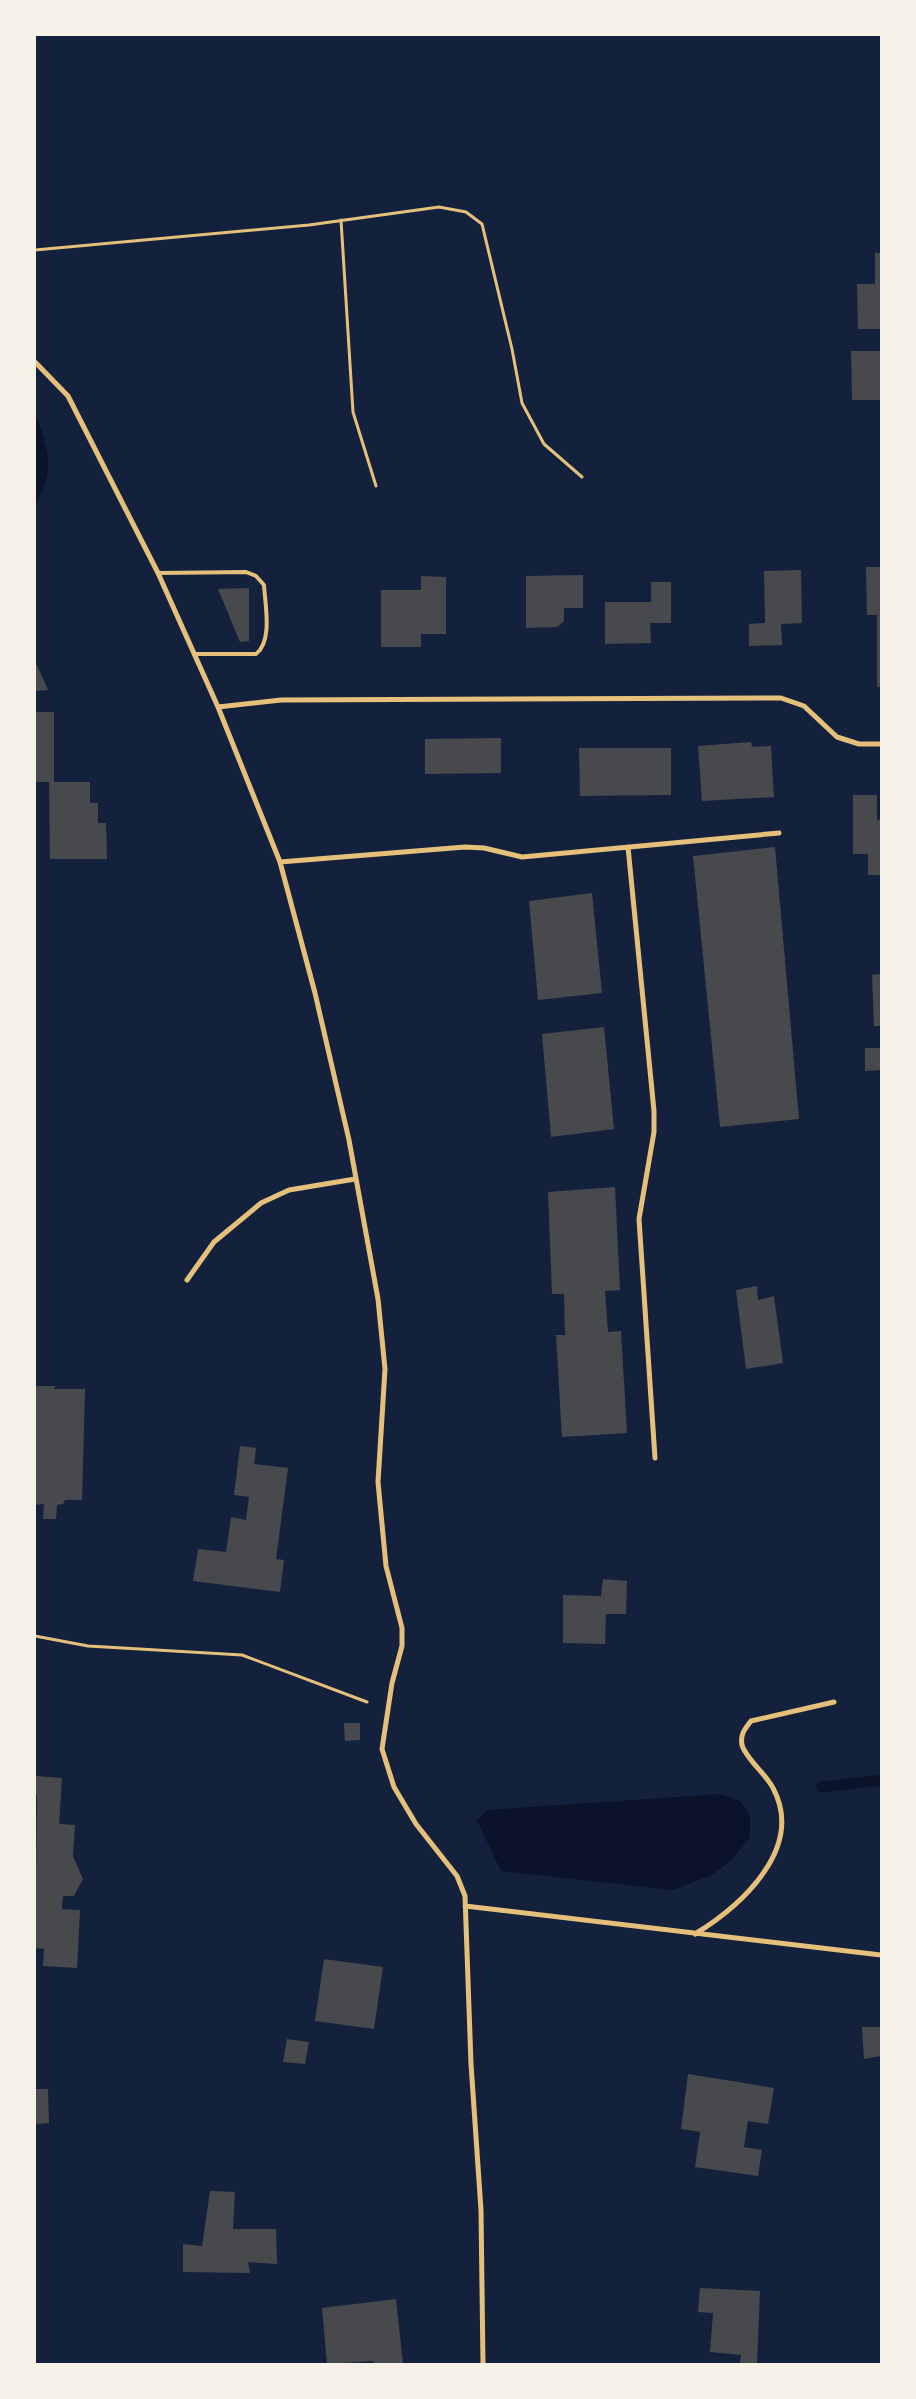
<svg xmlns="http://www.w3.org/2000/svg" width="916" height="2399" font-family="Barlow,sans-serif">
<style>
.water{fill:#0b132b}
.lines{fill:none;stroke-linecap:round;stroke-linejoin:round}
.stream{stroke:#0b132b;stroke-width:11}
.building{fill:#48494c}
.path{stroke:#e5c07b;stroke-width:3}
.service{stroke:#e5c07b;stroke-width:4}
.minor{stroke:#e5c07b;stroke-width:5}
</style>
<rect width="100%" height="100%" fill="#14213d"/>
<path class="water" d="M 35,419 L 39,423 C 50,458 54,472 35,505 Z
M 719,1794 L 739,1800 L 750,1814 L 750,1837 L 733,1859 L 712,1875 L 673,1890 L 501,1871 L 477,1820 L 487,1810 Z"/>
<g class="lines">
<path class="stream" d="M 822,1787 L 881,1780"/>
</g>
<path class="building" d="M 875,253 L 881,253 L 881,329 L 858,329 L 857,284 L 875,284 Z
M 851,351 L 881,351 L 881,400 L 852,400 Z
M 866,567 L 881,567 L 881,687 L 877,687 L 877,615 L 867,615 Z
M 801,570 L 802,623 L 781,624 L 782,645 L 749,646 L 749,624 L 765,623 L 764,571 Z
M 583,575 L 583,608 L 564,608 L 564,621 L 557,627 L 526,628 L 526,576 Z
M 421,576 L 446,577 L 446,634 L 421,634 L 421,647 L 381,647 L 381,590 L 421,590 Z
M 651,582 L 671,582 L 671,623 L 650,623 L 651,643 L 605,644 L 605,602 L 651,602 Z
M 249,588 L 249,641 L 240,642 L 218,589 Z
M 35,665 L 37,665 L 48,690 L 35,691 Z
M 35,712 L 54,712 L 54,782 L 90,782 L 90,803 L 98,803 L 98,823 L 106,823 L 107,859 L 50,859 L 49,782 L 35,782 Z
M 501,738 L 501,773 L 425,774 L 425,739 Z
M 751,742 L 752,747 L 771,746 L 774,797 L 702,801 L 698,746 Z
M 579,748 L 671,748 L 671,795 L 580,796 Z
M 853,795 L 877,795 L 877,820 L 881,820 L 881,875 L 868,875 L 868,854 L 853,854 Z
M 775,847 L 799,1119 L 720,1127 L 693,856 Z
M 592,893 L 602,993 L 538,1000 L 529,901 Z
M 881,974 L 881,1026 L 874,1026 L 872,975 Z
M 604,1027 L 614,1129 L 551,1137 L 542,1034 Z
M 865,1048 L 881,1048 L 881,1070 L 865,1071 Z
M 615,1187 L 620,1290 L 605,1291 L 608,1332 L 621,1331 L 627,1433 L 562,1437 L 556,1335 L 565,1335 L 564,1294 L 552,1294 L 548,1192 Z
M 757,1286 L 758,1300 L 774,1296 L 783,1363 L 746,1369 L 736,1290 Z
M 35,1386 L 55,1386 L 54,1389 L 85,1389 L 82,1500 L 65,1500 L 63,1504 L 57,1505 L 56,1519 L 43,1519 L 44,1504 L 35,1505 Z
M 240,1446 L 256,1448 L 254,1464 L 288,1468 L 276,1559 L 284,1560 L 280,1592 L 193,1581 L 198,1549 L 226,1552 L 231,1517 L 246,1520 L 249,1497 L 234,1495 Z
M 603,1579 L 627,1581 L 626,1614 L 606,1614 L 605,1644 L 563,1643 L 563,1595 L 601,1596 Z
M 344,1723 L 360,1723 L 360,1740 L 345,1741 Z
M 35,1776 L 62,1778 L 59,1824 L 75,1825 L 73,1856 L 83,1879 L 74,1896 L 63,1896 L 62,1909 L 80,1910 L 77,1968 L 43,1966 L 44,1949 L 35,1948 L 37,1795 L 35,1794 Z
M 324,1959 L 383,1967 L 374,2029 L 315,2021 Z
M 862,2027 L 881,2027 L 881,2056 L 864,2059 Z
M 287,2039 L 309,2042 L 305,2064 L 283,2062 Z
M 688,2074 L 774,2088 L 768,2124 L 748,2121 L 744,2147 L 762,2150 L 758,2176 L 695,2167 L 700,2132 L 681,2129 Z
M 35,2089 L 48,2089 L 49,2123 L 35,2124 Z
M 210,2191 L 235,2192 L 233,2229 L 276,2229 L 277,2264 L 248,2262 L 250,2273 L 183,2272 L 183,2244 L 202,2246 Z
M 700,2288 L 760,2291 L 757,2364 L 740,2364 L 741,2355 L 710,2352 L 713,2313 L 698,2312 Z
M 396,2299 L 403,2364 L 374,2364 L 373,2361 L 327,2364 L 322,2308 Z"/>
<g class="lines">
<path class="path" d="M 341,220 L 353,412 L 376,486
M 35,250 L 309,225 L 439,207 L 466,212 L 482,224 L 512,349 L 522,403 L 544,444 L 582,477
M 35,1636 L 88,1646 L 242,1655 L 367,1702"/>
<path class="service" d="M 158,573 L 246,572 L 256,576 L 264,585 C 265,604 273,641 256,654 L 194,654"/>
<path class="minor" d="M 35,362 L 68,396 L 158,573 L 218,707 L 280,862 L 315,993 L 349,1140 L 378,1299 L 385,1369 L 378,1482 L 386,1566 L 402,1628 L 402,1646 L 392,1683 L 382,1749 L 394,1787 L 416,1824 L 457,1876 L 465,1896 L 471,2064 L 481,2210 L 483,2364
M 218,707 L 281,700 L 781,698 L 804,706 L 837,737 L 859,744 L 881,744
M 628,847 L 654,1111 L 654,1132 L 639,1219 L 655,1458
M 280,862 L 465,847 L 484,848 L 522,857 L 779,833
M 187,1280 L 214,1242 L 261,1203 L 289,1190 L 355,1179
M 465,1906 L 881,1955
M 695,1934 C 742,1905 805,1848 773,1788 C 766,1774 746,1759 742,1745 C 740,1734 745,1729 751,1721 L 834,1702"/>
</g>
<rect width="916" height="2399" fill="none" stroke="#f6f1e7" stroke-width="72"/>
</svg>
